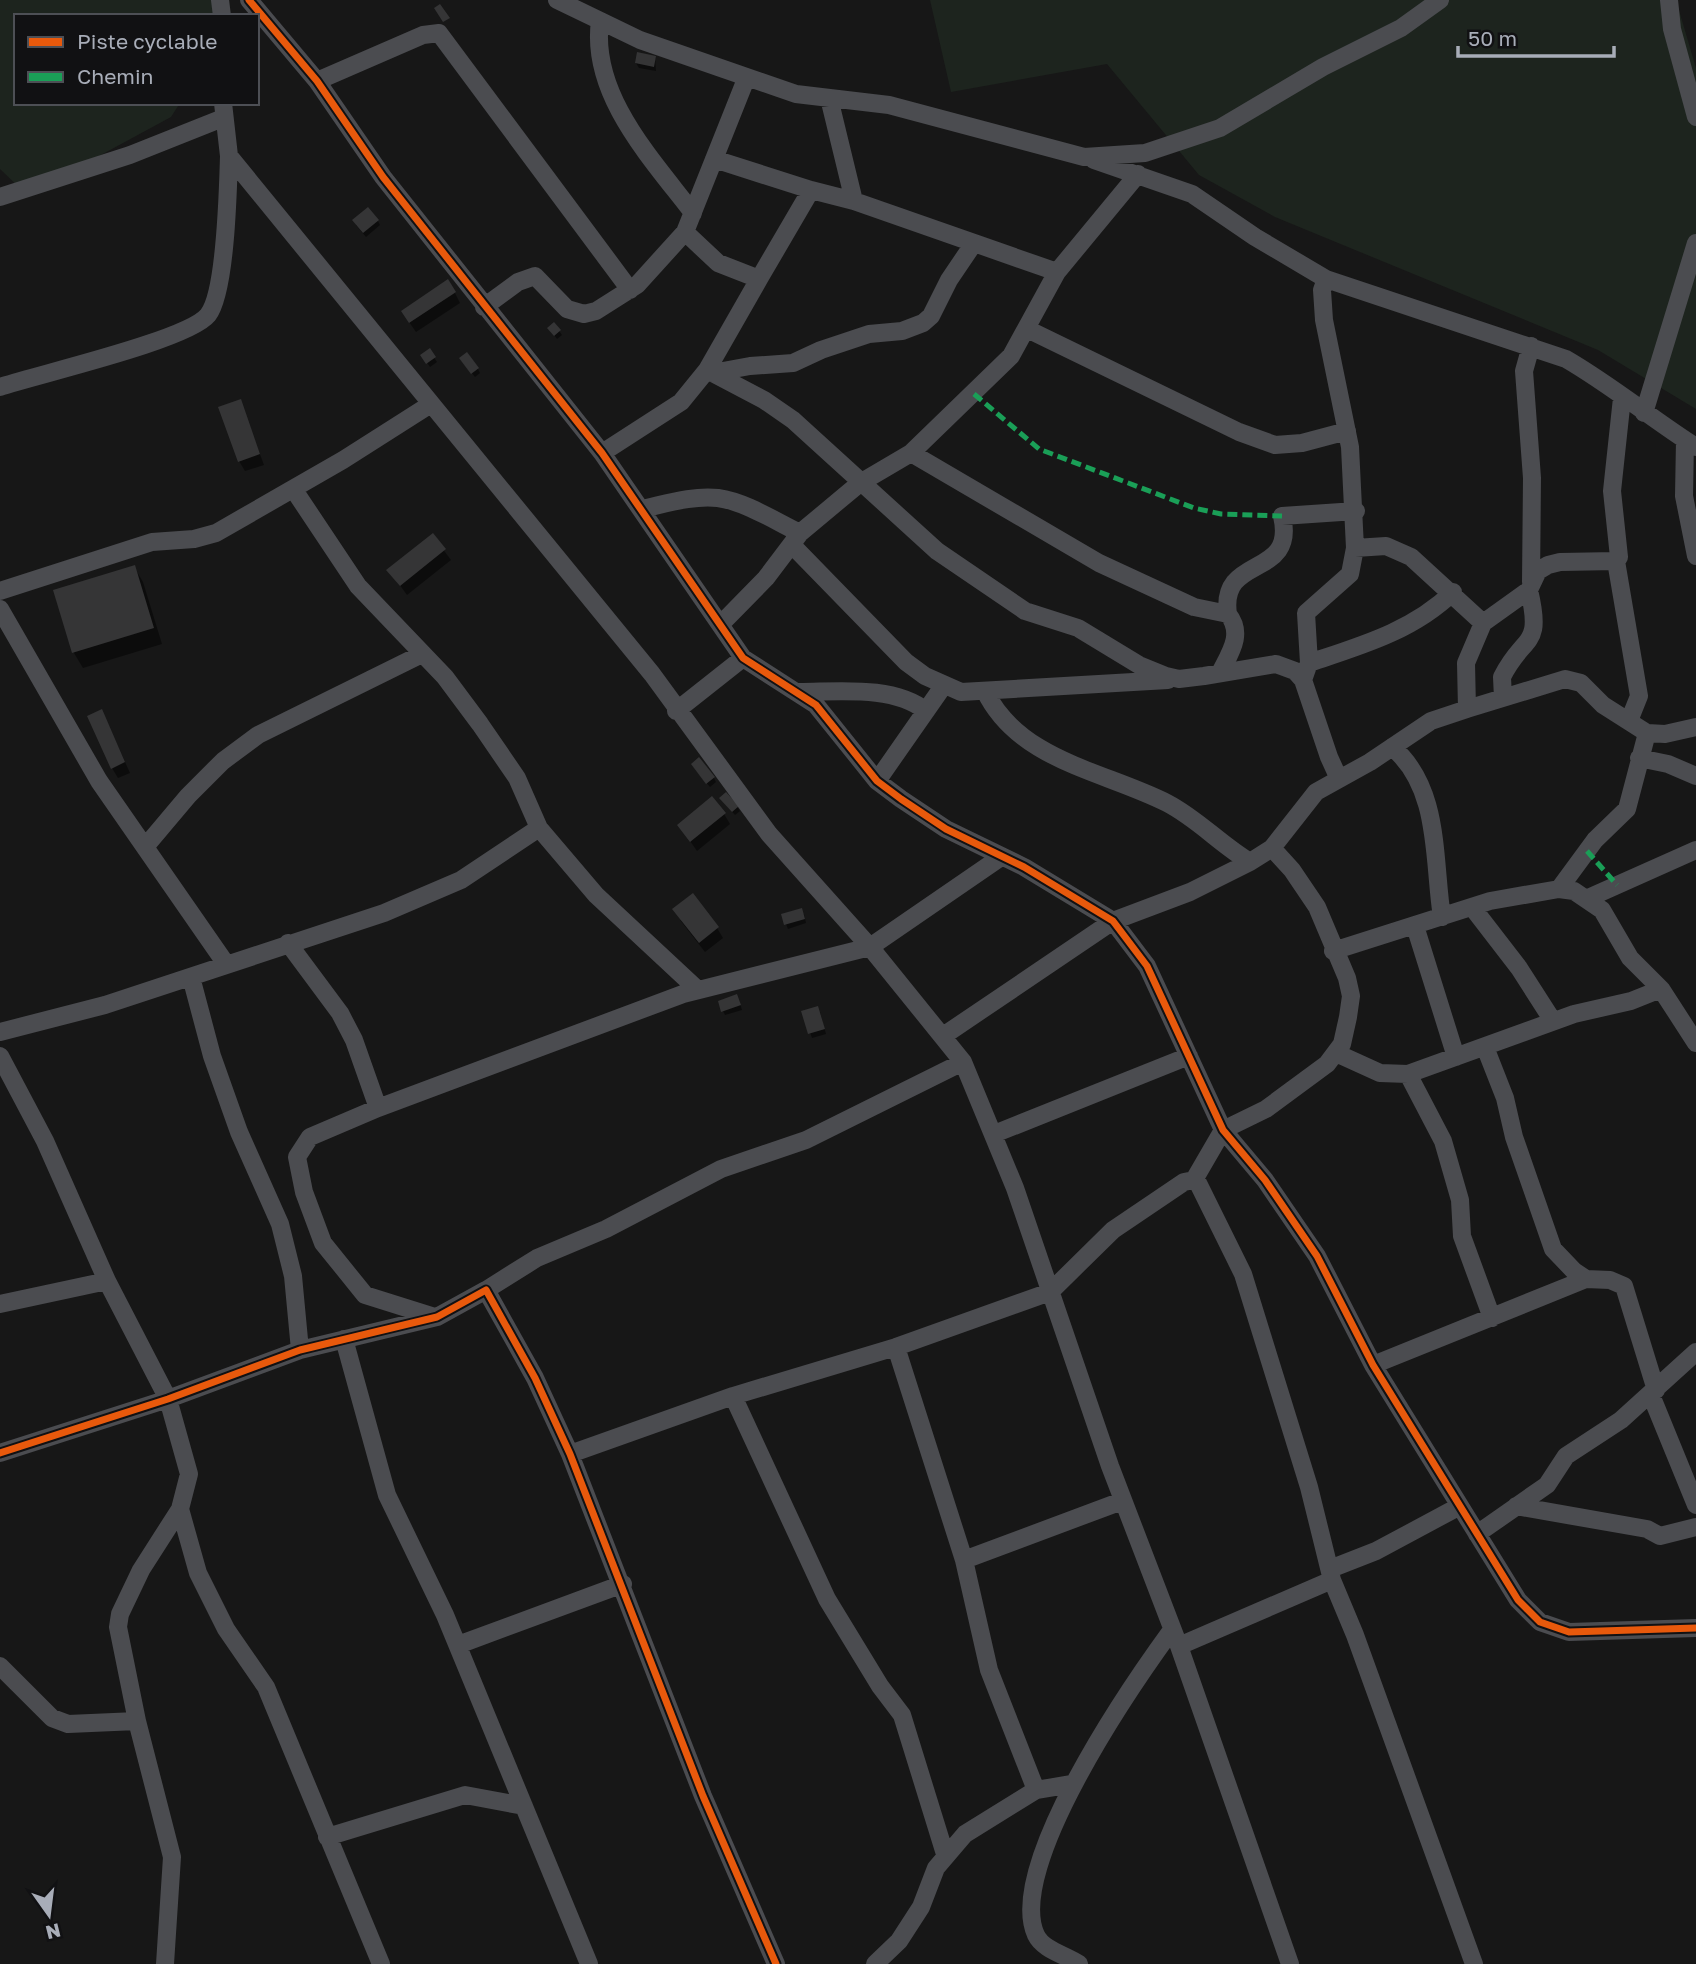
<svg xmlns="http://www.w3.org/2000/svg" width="1696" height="1964" font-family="'Golos Text',sans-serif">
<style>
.green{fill:#1d241e}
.shadow{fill:#0007}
.building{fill:#353536}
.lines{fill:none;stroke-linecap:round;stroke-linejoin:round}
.street{stroke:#4b4c50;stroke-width:18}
.quiet{stroke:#1a9f57;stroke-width:5;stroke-dasharray:10 5;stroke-linecap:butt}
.cycleway-casing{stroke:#111113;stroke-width:11}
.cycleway{stroke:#e8590c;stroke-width:7}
</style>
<rect width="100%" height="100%" fill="#171717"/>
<path class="green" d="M 0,0 L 218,0 L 219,16 L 16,16 L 16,103 L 180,103 L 171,117 L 27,195 L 0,169 Z
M 930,0 L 1676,0 L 1696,68 L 1696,409 L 1598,350 L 1275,217 L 1199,175 L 1107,64 L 951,92 Z"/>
<path class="shadow" d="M 655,57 L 656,71 L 639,68 L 636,63 Z
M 378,221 L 380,225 L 366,237 L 356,225 Z
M 455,293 L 460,303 L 416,332 L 409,322 Z
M 554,324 L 562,335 L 557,339 L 552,332 Z
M 429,350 L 437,362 L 430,367 L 422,355 Z
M 464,363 L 478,369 L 480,373 L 475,377 Z
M 240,401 L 264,465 L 245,471 L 239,461 Z
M 433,536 L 451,560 L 407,595 L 389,570 Z
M 134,567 L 143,582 L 162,644 L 83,668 L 74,653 L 55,591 Z
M 107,722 L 130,773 L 118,778 L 112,768 Z
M 695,769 L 714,778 L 716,782 L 710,787 Z
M 724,803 L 737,807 L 740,811 L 735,815 Z
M 724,814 L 730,824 L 697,851 L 679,825 Z
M 804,914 L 806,923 L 788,929 L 786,924 Z
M 680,920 L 717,928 L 723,938 L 705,952 Z
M 739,1000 L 742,1010 L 725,1015 L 723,1011 Z
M 803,1012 L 820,1012 L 826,1034 L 812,1038 Z"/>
<path class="building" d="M 440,4 L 450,18 L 443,22 L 434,8 Z
M 637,52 L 656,56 L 654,67 L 635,63 Z
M 368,207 L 379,220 L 363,233 L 352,220 Z
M 448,279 L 456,292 L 409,323 L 401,311 Z
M 554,322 L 561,330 L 554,336 L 547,328 Z
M 430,348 L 436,357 L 426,364 L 420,355 Z
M 467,352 L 479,368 L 471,374 L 459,358 Z
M 241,399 L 260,454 L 238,462 L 218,407 Z
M 433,533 L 446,549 L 400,586 L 386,570 Z
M 135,565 L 154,628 L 72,653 L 53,590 Z
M 102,709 L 125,762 L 111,769 L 87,716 Z
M 699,757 L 715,777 L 706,784 L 691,764 Z
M 726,792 L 739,806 L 732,812 L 719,798 Z
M 712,796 L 726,813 L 690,842 L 677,825 Z
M 693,893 L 719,927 L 699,943 L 672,909 Z
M 802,908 L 805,919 L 784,925 L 781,914 Z
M 737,994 L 741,1005 L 721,1012 L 718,1001 Z
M 818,1006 L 825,1029 L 808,1034 L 801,1011 Z"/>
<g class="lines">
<path class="street" d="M 220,0 L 222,16
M 249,0 L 317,81 L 383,177 L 602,453 L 743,658 L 816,705 L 877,781 L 901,799 L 946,829 L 1024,867 L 1113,921 L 1147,966 L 1223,1130 L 1265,1180 L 1317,1256 L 1373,1365 L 1518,1600 L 1540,1622 L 1569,1632 L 1696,1628
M 557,0 L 640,40 L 796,94 L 889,105 L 1084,157 L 1145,153 L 1220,128 L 1323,67 L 1401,28 L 1440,0
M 1669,0 L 1672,29 L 1696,117
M 600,21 C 590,94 651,158 693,213
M 317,81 L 423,35 L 439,33 L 630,290
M 223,103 L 229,156 L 652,674 L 769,834 L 870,947 L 963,1062 L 1015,1188 L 1110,1466 L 1179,1646 L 1290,1964
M 714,159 L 811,190
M 1094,160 L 1192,194 L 1255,237 L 1326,279 L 1566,359 C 1611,385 1652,419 1696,447
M 0,197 L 130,155 L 223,118
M 854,201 L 1057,272
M 685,232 L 718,263 L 759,279 L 811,190 L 854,201 L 829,98
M 1326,279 L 1322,290 L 1324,320 L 1350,447 L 1355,548 L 1350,574 L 1306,613 L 1309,663 L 1303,680 L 1329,757 L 1339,779
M 484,307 L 518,282 L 535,276 L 567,309 L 584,314 L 596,311 L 637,285 L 685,232 L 746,79
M 1027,329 L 1239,432 L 1275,445 L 1302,443 L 1347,431
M 707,370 L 764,400 L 793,420 L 937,551 L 1025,611 L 1078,628 L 1139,665 L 1166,676 L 1179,679 L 1204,676 L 1276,664 L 1295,671 L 1303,680
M 712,373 L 750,366 L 793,363 L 821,350 L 869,334 L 902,331 L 923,323 L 931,316 L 949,280 L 974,243
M 0,387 C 39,374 188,340 208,315 C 226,292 228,188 229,156
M 1644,413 L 1696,243
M 1685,440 L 1684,496 L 1696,556
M 602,453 L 681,402 L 707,370 L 759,279
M 911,453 L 1099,563 L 1194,607 L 1228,614 C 1244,634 1230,653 1220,673
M 294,490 L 358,586 L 445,677 L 480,724 L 517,778 L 539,828 L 596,895 L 698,990
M 641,509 C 665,504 693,495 718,498 C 746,502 775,521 800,533
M 792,545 L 906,662 L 925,676 L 961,692 L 1168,680
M 1355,548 L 1386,546 L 1411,557 L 1483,623
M 1616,561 L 1639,696 L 1629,721
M 1531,582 L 1532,478 L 1524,371 L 1531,346
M 0,591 L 152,542 L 194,539 L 216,533 L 343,460 L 431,404
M 0,609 L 99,781 L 226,964
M 1228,614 C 1219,553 1297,580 1282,516 L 1356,511
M 721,624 L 766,578 L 800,533 L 860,483 L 911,453 L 1011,356 L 1057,272 L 1138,174
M 1309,663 C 1360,646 1413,631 1453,592
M 985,691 C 1019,761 1104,771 1167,803 C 1198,819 1221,845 1250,862
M 799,692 C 838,692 893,685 926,711
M 1503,698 L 1502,677 C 1524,633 1543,649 1529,590
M 1467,709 L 1565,679 L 1581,683 L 1603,705 L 1647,733 L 1665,734 L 1696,727
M 676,711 L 743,658
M 1392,747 C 1441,788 1433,861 1442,917
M 1639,758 L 1668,764 L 1696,776
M 877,781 L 944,685
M 145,847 L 188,796 L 223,761 L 258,735 L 422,654
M 1559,889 L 1595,840 L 1627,809 L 1647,733
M 1586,899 L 1696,850
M 1472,907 L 1519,968 L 1553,1021
M 1415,926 L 1456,1057
M 288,943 L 340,1013 L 354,1040 L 378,1108 L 310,1137 L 297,1157 L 304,1192 L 323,1243 L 365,1295 L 435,1317
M 1333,951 L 1490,901 L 1559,889 L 1574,891 L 1602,910 L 1630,958 L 1661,989 L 1696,1043
M 191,977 L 212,1056 L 239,1132 L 280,1224 L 293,1276 L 300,1350
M 0,1032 L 105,1005 L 384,913 L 461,880 L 539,828
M 943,1036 L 1113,921 L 1190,892 L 1250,862 L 1272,848 L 1316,792 L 1370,762 L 1431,721 L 1467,709 L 1466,663 L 1483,623 L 1529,590 L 1538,571 L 1548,565 L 1560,562 L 1616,561 L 1619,557 L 1612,491 L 1622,398
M 1485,1047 L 1505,1098 L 1514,1137 L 1553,1249 L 1574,1271 L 1586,1279 L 1610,1280 L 1624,1286 L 1656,1390
M 1336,1053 L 1380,1073 L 1408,1074 L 1574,1014 L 1631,1001 L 1661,989
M 0,1056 L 45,1141 L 107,1281 L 168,1399 L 189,1474 L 180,1509 L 141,1570 L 120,1614 L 118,1627 L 137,1721 L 172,1857 L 165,1964
M 1408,1074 L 1443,1141 L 1460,1200 L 1462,1236 L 1492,1318
M 378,1108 L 683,994 L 870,947 L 1001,857
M 994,1134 L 1189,1056
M 1194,1180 L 1198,1183 L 1243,1274 L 1309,1487 L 1332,1580 L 1355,1635 L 1474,1964
M 486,1290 L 537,1258 L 606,1229 L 721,1169 L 806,1140 L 963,1062
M 0,1304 L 107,1281
M 344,1339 L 387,1495 L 445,1615 L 589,1964
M 896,1347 L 964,1560 L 1122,1501
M 1373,1365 L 1586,1279
M 1651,1395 L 1696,1505
M 733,1396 L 827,1599 L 880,1686 L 902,1715 L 945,1854
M 0,1453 L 168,1399 L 300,1350 L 437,1317 L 486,1290 L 535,1378 L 570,1454 L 703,1796 L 776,1964
M 570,1454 L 733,1396 L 896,1347 L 1050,1292 L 1113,1230 L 1184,1182 L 1194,1180 L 1223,1130 L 1266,1109 L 1327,1064 L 1342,1044 L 1348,1017 L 1351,996 L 1347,978 L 1317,907 L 1292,870 L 1272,848
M 1516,1506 L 1647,1529 L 1660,1536 L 1696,1527
M 180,1509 L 198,1573 L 226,1629 L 266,1687 L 381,1964
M 1477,1534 L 1547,1485 L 1566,1456 L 1621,1420 L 1696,1352
M 964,1560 L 989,1670 L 1036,1790
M 1330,1569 L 1376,1551 L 1460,1506
M 458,1645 L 623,1584
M 1179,1646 L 1332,1580
M 0,1666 L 52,1718 L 68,1724 L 137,1721
M 327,1837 L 465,1795 L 524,1806
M 875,1964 L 899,1941 L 921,1907 L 936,1868 L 965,1834 L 1036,1790 L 1072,1784
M 1079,1964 C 1066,1955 1043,1950 1036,1935 C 1005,1868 1131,1686 1171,1631"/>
<path class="quiet" d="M 974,394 L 1039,449 L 1194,508 L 1221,514 L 1282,516
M 1587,851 L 1617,885"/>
<g class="cycleway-casing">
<path id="cycleway" d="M 249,0 L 317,81 L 383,177 L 602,453 L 743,658 L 816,705 L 877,781 L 901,799 L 946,829 L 1024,867 L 1113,921 L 1147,966 L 1223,1130 L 1265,1180 L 1317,1256 L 1373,1365 L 1518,1600 L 1540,1622 L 1569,1632 L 1696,1628
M 0,1453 L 168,1399 L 300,1350 L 437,1317 L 486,1290 L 535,1378 L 570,1454 L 703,1796 L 776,1964"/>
</g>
<use href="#cycleway" class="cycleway"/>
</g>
<rect x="14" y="14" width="245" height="91" fill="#111113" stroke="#4d4f55" stroke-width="2"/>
<rect x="28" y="37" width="35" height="10" fill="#e8590c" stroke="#4d4f55" stroke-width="2"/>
<text x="77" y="49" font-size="21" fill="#a8adb8">Piste cyclable</text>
<rect x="28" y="72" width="35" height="10" fill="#1a9f57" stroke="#4d4f55" stroke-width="2"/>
<text x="77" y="84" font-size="21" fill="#a8adb8">Chemin</text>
<g transform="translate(49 1915) rotate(166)" stroke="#111113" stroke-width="5" paint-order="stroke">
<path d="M0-5L12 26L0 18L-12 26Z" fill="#a8adb8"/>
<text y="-10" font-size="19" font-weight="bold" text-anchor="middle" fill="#a8adb8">N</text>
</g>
<path d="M1458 46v10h156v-10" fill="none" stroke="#a8adb8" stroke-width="3.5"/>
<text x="1468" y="46" font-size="21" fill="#a8adb8" stroke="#111113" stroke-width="5" paint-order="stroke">50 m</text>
</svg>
